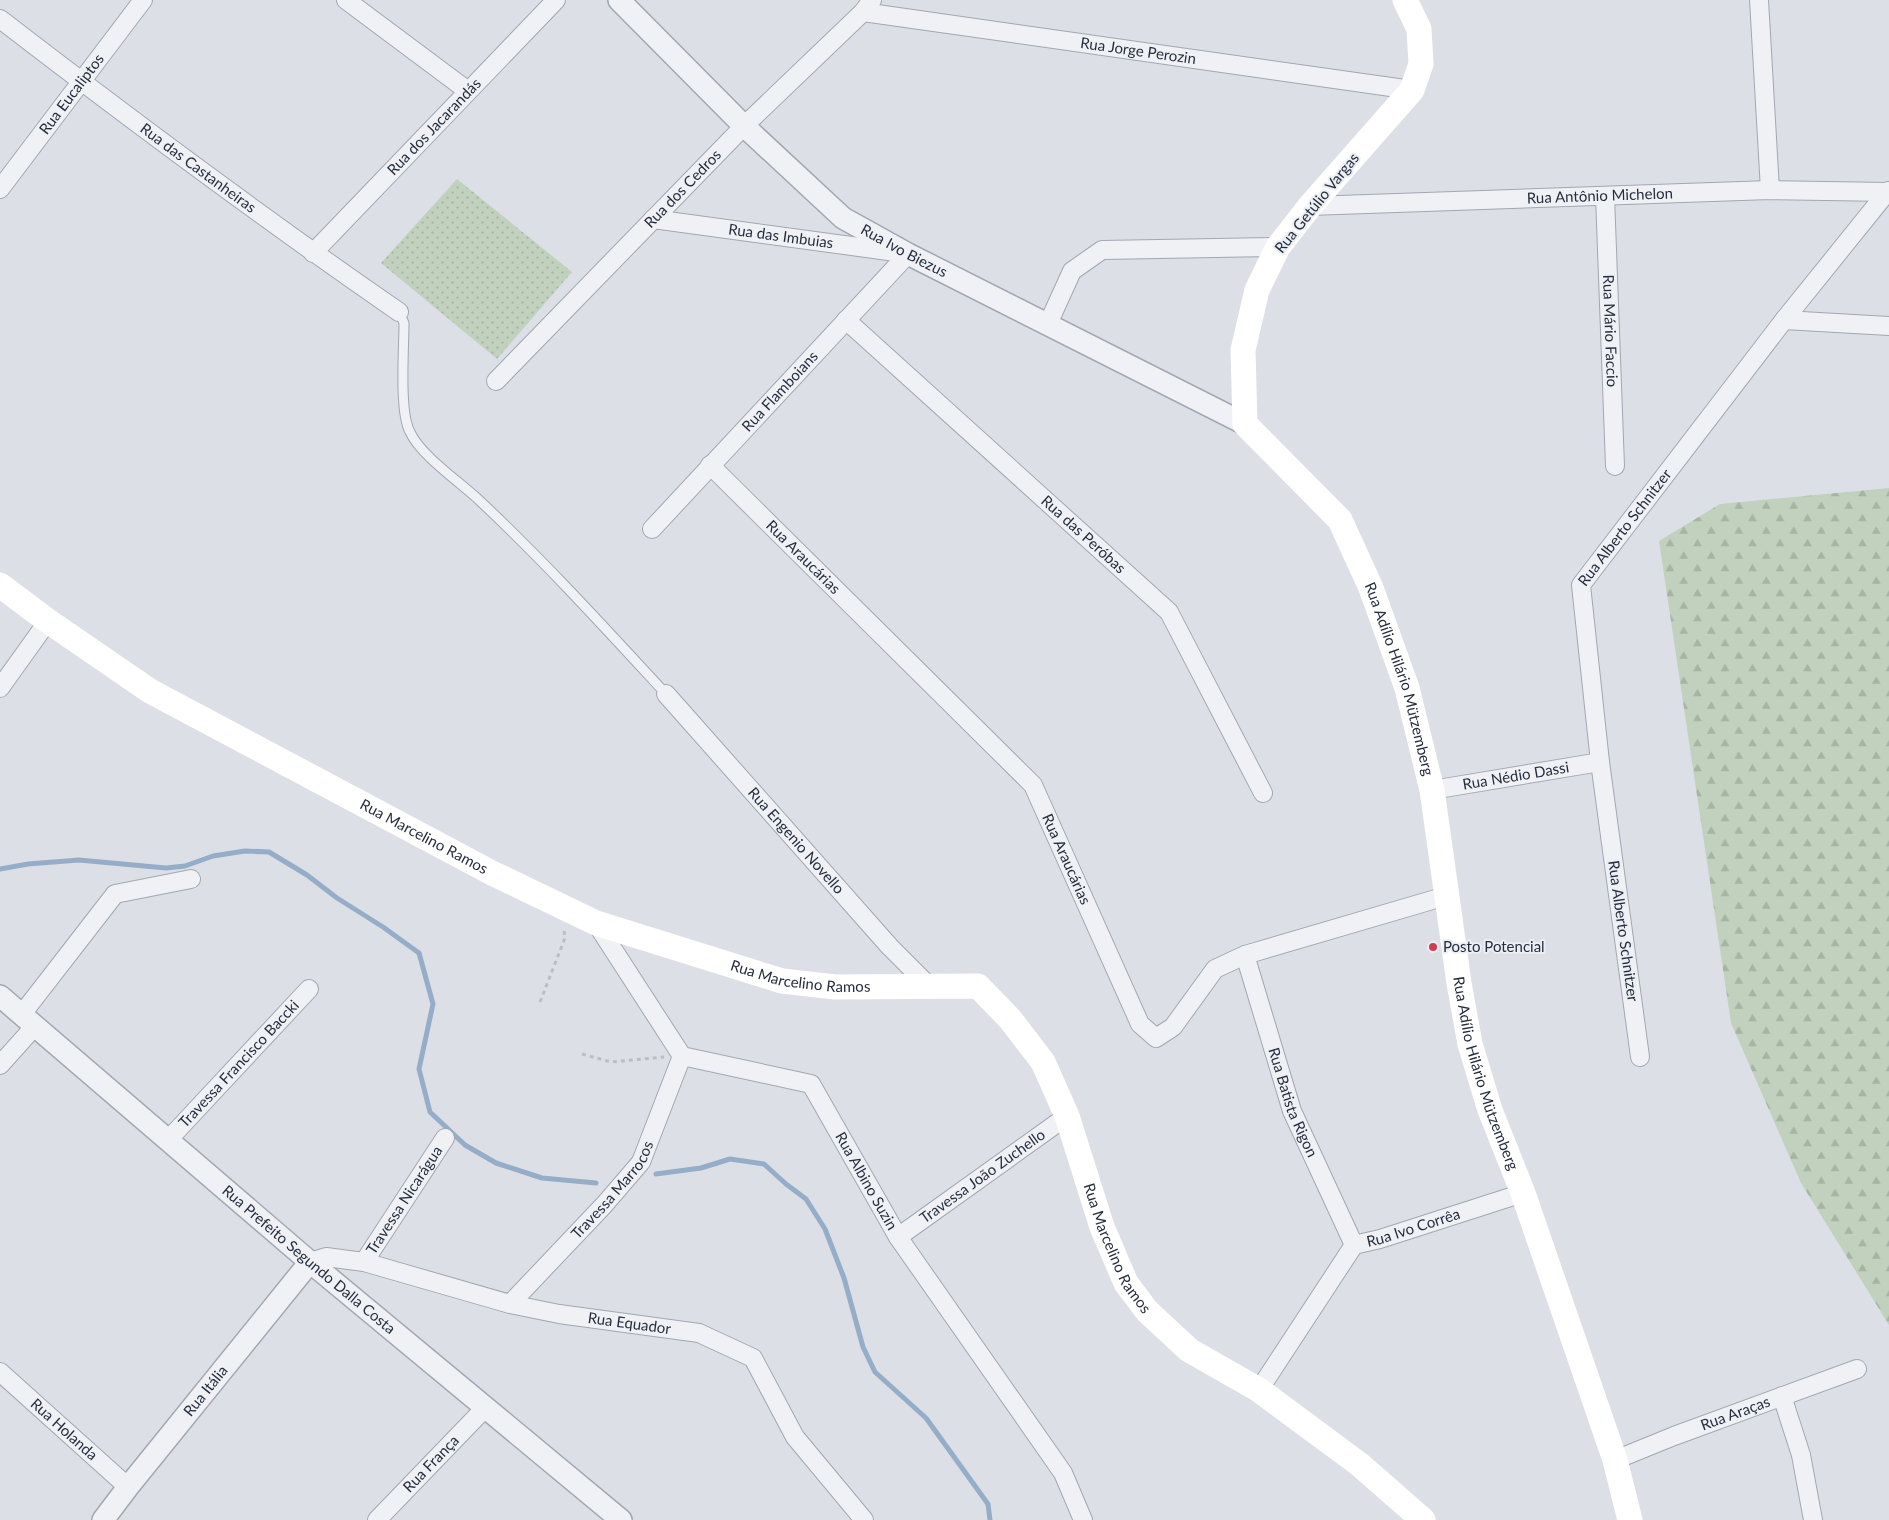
<svg xmlns="http://www.w3.org/2000/svg" width="1889" height="1520" font-family="Lato,sans-serif">
<style>
.grass{fill:url(#grass-dots)}
.forest{fill:url(#forest-firs)}
.lines{fill:none;stroke-linecap:round;stroke-linejoin:round}
.stream{stroke:#96adc8;stroke-width:5}
.service-casing{stroke:#a2a7b0;stroke-width:11}
.minor-casing{stroke:#a2a7b0;stroke-width:20}
.tertiary-casing{stroke:#a2a7b0;stroke-width:24}
.path{stroke:#bbbec5;stroke-width:3;stroke-dasharray:4 4;stroke-linecap:butt}
.service{stroke:#eff1f5;stroke-width:9}
.minor{stroke:#eff1f5;stroke-width:18}
.tertiary{stroke:#eff1f5;stroke-width:21}
.secondary{stroke:#fff;stroke-width:25}
.poi-dot{fill:#cf3d50;stroke:#ebeff4;stroke-width:2}
.labels{text-anchor:middle;stroke-width:4;stroke-linejoin:round;paint-order:stroke}
.street-label{font-size:15px;fill:#262e3d;stroke:#ebeff4}
.poi-label{font-size:15px;fill:#262e3d;stroke:#ebeff4;text-anchor:start}
</style>
<defs>
<pattern id="grass-dots" width="8" height="8" patternUnits="userSpaceOnUse" patternTransform="scale(1.25)"><rect width="8" height="8" fill="#c1d1bd"/><path d="M2 2h.1M6 6h.1" fill="none" stroke="#a6b4a3" stroke-width="1.8" stroke-linecap="round"/></pattern>
<pattern id="forest-firs" width="22" height="20" patternUnits="userSpaceOnUse" patternTransform="scale(1.25)"><rect width="22" height="20" fill="#c1d1bd"/><path d="M5 1l3.5 6h-7zM16 11l3.5 6h-7z" fill="#a6b4a3"/></pattern>
</defs>
<rect width="100%" height="100%" fill="#dce0e6"/>
<path class="grass" d="M 457,179 L 572,272 L 497,359 L 381,263 Z"/>
<path class="forest" d="M 1889,488 L 1889,1325 L 1801,1183 L 1731,1023 L 1659,541 L 1720,504 Z"/>
<g class="lines">
<path class="stream" d="M 0,869 L 28,864 L 79,860 L 166,868 L 185,866 L 213,856 L 245,851 L 269,852 L 307,875 L 337,898 L 383,927 L 419,953 L 433,1004 L 419,1069 L 430,1112 L 465,1145 L 496,1163 L 542,1178 L 596,1183
M 656,1174 L 701,1168 L 730,1159 L 764,1164 L 786,1184 L 806,1199 L 825,1229 L 844,1278 L 863,1347 L 875,1372 L 926,1418 L 988,1504 L 990,1520"/>
<g class="service-casing">
<path id="service" d="M 399,312 L 404,323 C 404,348 399,412 410,432 C 421,456 460,482 480,501 C 545,562 606,629 666,694"/>
</g>
<g class="minor-casing">
<g id="minor">
<path d="M 346,0 L 468,91"/>
<path d="M 1759,0 L 1770,190"/>
<path id="s1" d="M 863,12 L 1412,90"/>
<path id="s2" d="M 0,19 C 131,120 263,218 399,312"/>
<path id="s3" d="M 0,189 L 143,0"/>
<path id="s4" d="M 1605,196 L 1615,466"/>
<path id="s5" d="M 1310,206 L 1770,190 L 1889,192"/>
<path id="s6" d="M 653,219 L 903,253"/>
<path id="s7" d="M 313,253 L 556,0"/>
<path id="s8" d="M 846,320 L 1169,612 L 1263,793"/>
<path d="M 1784,320 L 1889,326"/>
<path d="M 1048,324 L 1072,271 L 1102,250 L 1278,247"/>
<path id="s9" d="M 496,381 L 744,126 L 863,12 L 872,0"/>
<path id="s10" d="M 710,465 L 1033,785 L 1140,1024 L 1156,1038 L 1173,1027 L 1215,969 L 1245,955 L 1446,896"/>
<path id="s11" d="M 652,529 L 908,254"/>
<path d="M 0,688 L 48,621"/>
<path id="s12" d="M 666,694 L 890,947 L 929,986"/>
<path id="s13" d="M 1432,790 L 1600,762"/>
<path id="s14" d="M 596,923 L 682,1056 L 811,1084 L 898,1237 L 1063,1473 L 1083,1520"/>
<path id="s15" d="M 1245,955 L 1292,1111 L 1354,1245"/>
<path d="M 22,1014 L 115,894 L 191,879"/>
<path id="s16" d="M 1640,1057 L 1600,762 L 1581,585 L 1784,320 L 1888,191"/>
<path d="M 0,1065 L 35,1026"/>
<path id="s17" d="M 168,1140 L 309,989"/>
<path id="s18" d="M 898,1237 L 1067,1116"/>
<path id="s19" d="M 310,1262 L 326,1257 L 364,1262 L 510,1304 L 559,1314 L 699,1333 L 753,1358 L 795,1437 L 864,1520"/>
<path id="s20" d="M 364,1262 L 445,1138"/>
<path id="s21" d="M 510,1304 L 604,1205 L 641,1162 L 682,1056"/>
<path id="s22" d="M 0,1372 L 128,1487"/>
<path id="s23" d="M 1259,1390 L 1354,1245 L 1380,1239 L 1523,1193"/>
<path d="M 1782,1396 L 1801,1455 L 1813,1520"/>
<path id="s24" d="M 1615,1460 L 1674,1436 L 1857,1369"/>
<path id="s25" d="M 377,1520 L 486,1407"/>
</g>
</g>
<g class="tertiary-casing">
<g id="tertiary">
<path id="s26" d="M 619,0 L 744,126 L 843,218 L 908,254 L 1245,424"/>
<path id="s27" d="M 0,996 L 310,1262 L 621,1520"/>
<path id="s28" d="M 103,1520 L 128,1487 L 310,1262"/>
</g>
</g>
<path class="path" d="M 540,1002 L 565,938 L 564,931
M 582,1054 L 611,1062 L 664,1057"/>
<use href="#service" class="service"/>
<use href="#minor" class="minor"/>
<use href="#tertiary" class="tertiary"/>
<g class="secondary">
<path id="s29" d="M 1405,0 L 1419,29 L 1421,64 L 1412,90 L 1310,206 L 1278,247 L 1257,290 L 1243,350 L 1245,424 L 1340,520 L 1371,588 L 1407,688 L 1432,790 L 1459,983 L 1470,1044 L 1490,1110 L 1523,1193 L 1615,1460 L 1630,1520"/>
<path id="s30" d="M 0,585 L 48,621 L 150,691 L 492,873 L 596,923 L 782,981 L 835,987 L 978,986 L 1010,1019 L 1043,1062 L 1067,1116 L 1102,1227 L 1126,1283 L 1147,1311 L 1189,1350 L 1259,1390 L 1359,1464 L 1423,1520"/>
</g>
</g>
<circle class="poi-dot" cx="1433" cy="947" r="5"/>
<g class="labels">
<g class="street-label">
<text dy="5" stroke="none"><textPath href="#s1" startOffset="278">Rua Jorge Perozin</textPath></text>
<text dy="5" stroke="none"><textPath href="#s3" startOffset="119">Rua Eucaliptos</textPath></text>
<text dy="5" stroke="none"><textPath href="#s7" startOffset="175">Rua dos Jacarandás</textPath></text>
<text dy="5" stroke="none"><textPath href="#s2" startOffset="248">Rua das Castanheiras</textPath></text>
<text dy="5" stroke="none"><textPath href="#s9" startOffset="268">Rua dos Cedros</textPath></text>
<text dy="5" stroke="none"><textPath href="#s5" startOffset="290">Rua Antônio Michelon</textPath></text>
<text transform="translate(1317 203) rotate(-51)" y="5">Rua Getúlio Vargas</text>
<text dy="5" stroke="none"><textPath href="#s6" startOffset="129">Rua das Imbuias</textPath></text>
<text dy="5" stroke="none"><textPath href="#s26" startOffset="382">Rua Ivo Biezus</textPath></text>
<text dy="5" stroke="none"><textPath href="#s4" startOffset="135">Rua Mário Faccio</textPath></text>
<text dy="5" stroke="none"><textPath href="#s11" startOffset="188">Rua Flamboians</textPath></text>
<text dy="5" stroke="none"><textPath href="#s16" startOffset="548">Rua Alberto Schnitzer</textPath></text>
<text dy="5" stroke="none"><textPath href="#s8" startOffset="320">Rua das Peróbas</textPath></text>
<text dy="5" stroke="none"><textPath href="#s10" startOffset="131">Rua Araucárias</textPath></text>
<text dy="5" stroke="none"><textPath href="#s29" startOffset="790">Rua Adílio Hilário Mützemberg</textPath></text>
<text dy="5" stroke="none"><textPath href="#s13" startOffset="85">Rua Nédio Dassi</textPath></text>
<text dy="5" stroke="none"><textPath href="#s30" startOffset="494">Rua Marcelino Ramos</textPath></text>
<text dy="5" stroke="none"><textPath href="#s12" startOffset="196">Rua Engenio Novello</textPath></text>
<text dy="5" stroke="none"><textPath href="#s10" startOffset="536">Rua Araucárias</textPath></text>
<text transform="translate(1623 931) rotate(82)" y="5">Rua Alberto Schnitzer</text>
<text dy="5" stroke="none"><textPath href="#s30" startOffset="899">Rua Marcelino Ramos</textPath></text>
<text dy="5" stroke="none"><textPath href="#s17" startOffset="104">Travessa Francisco Baccki</textPath></text>
<text dy="5" stroke="none"><textPath href="#s29" startOffset="1195">Rua Adílio Hilário Mützemberg</textPath></text>
<text dy="5" stroke="none"><textPath href="#s15" startOffset="155">Rua Batista Rigon</textPath></text>
<text dy="5" stroke="none"><textPath href="#s18" startOffset="104">Travessa João Zuchello</textPath></text>
<text dy="5" stroke="none"><textPath href="#s14" startOffset="402">Rua Albino Suzin</textPath></text>
<text dy="5" stroke="none"><textPath href="#s21" startOffset="154">Travessa Marrocos</textPath></text>
<text dy="5" stroke="none"><textPath href="#s20" startOffset="74">Travessa Nicarágua</textPath></text>
<text dy="5" stroke="none"><textPath href="#s23" startOffset="235">Rua Ivo Corrêa</textPath></text>
<text dy="5" stroke="none"><textPath href="#s30" startOffset="1379">Rua Marcelino Ramos</textPath></text>
<text dy="5" stroke="none"><textPath href="#s27" startOffset="406">Rua Prefeito Segundo Dalla Costa</textPath></text>
<text dy="5" stroke="none"><textPath href="#s19" startOffset="328">Rua Equador</textPath></text>
<text dy="5" stroke="none"><textPath href="#s28" startOffset="165">Rua Itália</textPath></text>
<text dy="5" stroke="none"><textPath href="#s24" startOffset="129">Rua Araças</textPath></text>
<text dy="5" stroke="none"><textPath href="#s22" startOffset="86">Rua Holanda</textPath></text>
<text dy="5" stroke="none"><textPath href="#s25" startOffset="78">Rua França</textPath></text>
</g>
<g class="poi-label">
<text x="1443" y="952">Posto Potencial</text>
</g>
</g>
</svg>
